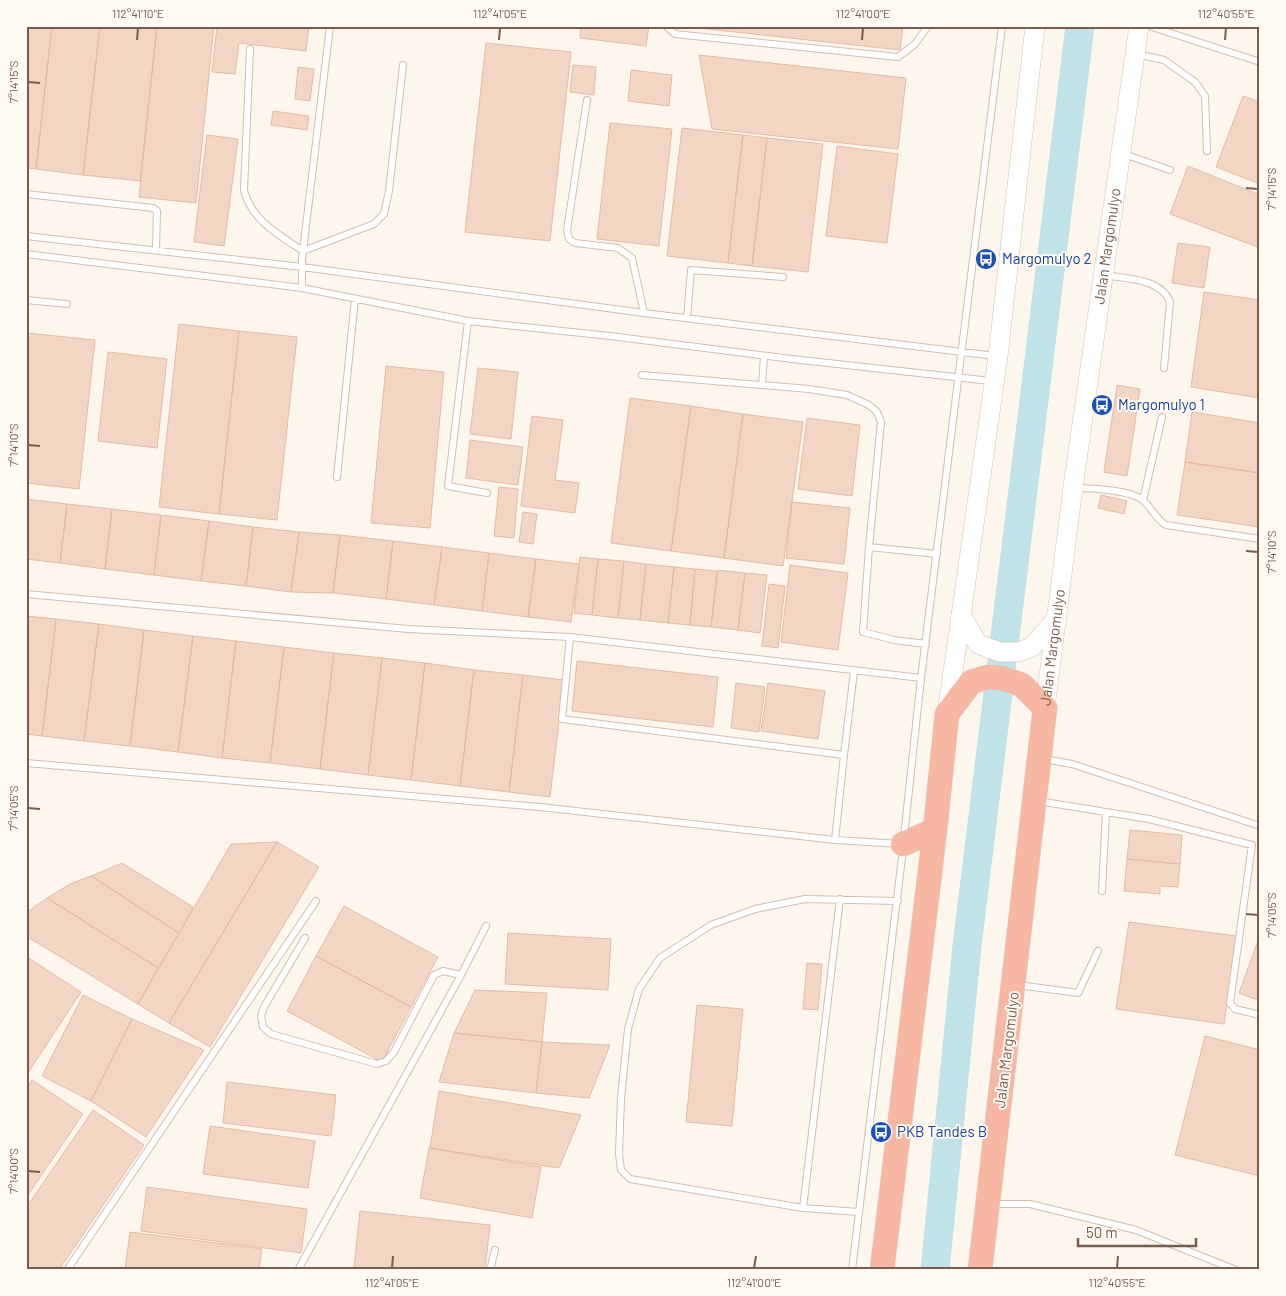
<svg xmlns="http://www.w3.org/2000/svg" width="1286" height="1296" font-family="Barlow,sans-serif">
<style>
.lines{fill:none;stroke-linecap:round;stroke-linejoin:round}
.river{stroke:#bfe3e8;stroke-width:29}
.building{fill:#f3d5c3;stroke:#e6bba3}
.lane-casing{stroke:#d1beb0;stroke-width:8}
.secondary-casing{stroke:#d6c0b0;stroke-width:20}
.highway-casing{stroke:#dad1cd;stroke-width:25}
.lane{stroke:#fff;stroke-width:6}
.secondary{stroke:#fff;stroke-width:19}
.highway{stroke:#f7b7a3;stroke-width:24}
.ticks{fill:none;stroke:#7a5c4d;stroke-width:2}
.labels{text-anchor:middle;stroke-width:4;stroke-linejoin:round;paint-order:stroke}
.street-label{font-size:15px;fill:#7a5c4d;stroke:#fffaf3}
.transit-label{font-size:15px;fill:#164399;stroke:#fffaf3;text-anchor:start}
.neatline{fill:none;stroke:#7a5c4d;stroke-width:2}
.ticks-label{font-size:12px;text-anchor:middle;fill:#7a5c4d}
</style>
<rect width="100%" height="100%" fill="#fdf6ec"/>
<g class="lines">
<path class="river" d="M 935,1270 L 967,946 L 1080,26"/>
</g>
<path class="building" d="M 26,26 L 52,26 L 36,169 L 26,168 Z
M 52,26 L 100,26 L 83,175 L 36,169 Z
M 100,26 L 157,26 L 140,181 L 83,175 Z
M 157,26 L 214,26 L 196,203 L 139,197 Z
M 217,26 L 309,26 L 306,51 L 239,43 L 235,74 L 212,72 Z
M 581,26 L 649,26 L 646,46 L 580,38 Z
M 680,26 L 903,26 L 900,50 Z
M 486,43 L 571,52 L 550,241 L 465,232 Z
M 699,55 L 906,78 L 898,149 L 712,129 Z
M 573,65 L 596,67 L 594,95 L 570,92 Z
M 298,67 L 314,69 L 310,101 L 295,99 Z
M 631,70 L 672,75 L 669,106 L 628,101 Z
M 1243,96 L 1260,102 L 1260,184 L 1216,167 Z
M 273,111 L 309,116 L 307,130 L 271,125 Z
M 610,123 L 672,129 L 659,246 L 597,239 Z
M 682,128 L 743,135 L 728,263 L 667,256 Z
M 207,135 L 238,139 L 224,246 L 194,242 Z
M 743,135 L 767,138 L 752,266 L 728,263 Z
M 767,138 L 823,144 L 808,272 L 752,266 Z
M 837,146 L 898,154 L 887,243 L 826,236 Z
M 1188,166 L 1260,195 L 1260,248 L 1170,214 Z
M 1178,243 L 1210,247 L 1204,288 L 1172,283 Z
M 1204,292 L 1260,300 L 1260,398 L 1191,387 Z
M 179,324 L 239,331 L 219,514 L 159,507 Z
M 239,331 L 297,337 L 277,520 L 219,514 Z
M 27,333 L 95,340 L 79,489 L 26,483 Z
M 108,352 L 167,359 L 157,448 L 98,441 Z
M 386,366 L 444,372 L 430,528 L 371,523 Z
M 478,368 L 518,372 L 511,439 L 470,434 Z
M 1117,385 L 1140,389 L 1127,476 L 1104,472 Z
M 630,398 L 691,406 L 671,551 L 611,543 Z
M 691,406 L 743,414 L 724,558 L 671,551 Z
M 1192,412 L 1260,423 L 1260,473 L 1185,462 Z
M 743,414 L 803,422 L 783,566 L 724,558 Z
M 532,416 L 563,420 L 555,480 L 579,483 L 575,513 L 521,506 Z
M 807,418 L 860,425 L 852,496 L 798,489 Z
M 470,440 L 523,447 L 518,485 L 466,478 Z
M 1185,462 L 1260,473 L 1260,527 L 1177,515 Z
M 499,487 L 518,489 L 514,538 L 494,536 Z
M 1101,495 L 1127,501 L 1124,514 L 1098,508 Z
M 26,499 L 67,504 L 60,563 L 26,559 Z
M 792,502 L 850,508 L 844,564 L 786,558 Z
M 67,504 L 112,509 L 105,569 L 60,563 Z
M 112,509 L 161,515 L 154,575 L 105,569 Z
M 523,512 L 537,514 L 533,544 L 519,542 Z
M 161,515 L 209,521 L 201,581 L 154,575 Z
M 209,521 L 253,527 L 246,586 L 201,581 Z
M 253,527 L 299,532 L 291,592 L 246,586 Z
M 299,532 L 340,535 L 333,593 L 291,592 Z
M 340,535 L 393,541 L 386,599 L 333,593 Z
M 393,541 L 442,547 L 434,605 L 386,599 Z
M 442,547 L 489,553 L 482,611 L 434,605 Z
M 489,553 L 536,559 L 528,617 L 482,611 Z
M 580,557 L 598,559 L 592,615 L 574,613 Z
M 536,559 L 579,564 L 571,622 L 528,617 Z
M 598,559 L 624,561 L 618,618 L 592,615 Z
M 624,561 L 646,564 L 640,620 L 618,618 Z
M 646,564 L 674,567 L 668,623 L 640,620 Z
M 790,565 L 848,573 L 838,650 L 781,642 Z
M 674,567 L 695,569 L 690,625 L 668,623 Z
M 695,569 L 717,571 L 711,627 L 690,625 Z
M 718,570 L 745,573 L 738,630 L 711,627 Z
M 745,573 L 767,575 L 760,633 L 738,630 Z
M 769,584 L 785,586 L 778,648 L 762,646 Z
M 26,616 L 56,619 L 42,736 L 26,734 Z
M 56,619 L 99,624 L 84,741 L 42,736 Z
M 99,624 L 144,630 L 130,746 L 84,741 Z
M 144,630 L 193,636 L 178,752 L 130,746 Z
M 193,636 L 236,641 L 222,758 L 178,752 Z
M 236,641 L 284,647 L 270,763 L 222,758 Z
M 284,647 L 334,653 L 320,769 L 270,763 Z
M 334,653 L 382,658 L 368,775 L 320,769 Z
M 382,658 L 425,663 L 411,780 L 368,775 Z
M 577,661 L 718,677 L 713,727 L 572,711 Z
M 425,663 L 474,670 L 460,786 L 411,780 Z
M 474,670 L 523,675 L 509,792 L 460,786 Z
M 523,675 L 564,680 L 550,797 L 509,792 Z
M 736,683 L 765,687 L 759,732 L 731,728 Z
M 768,683 L 825,691 L 818,739 L 761,731 Z
M 1130,830 L 1182,835 L 1180,864 L 1127,859 Z
M 277,842 L 319,867 L 210,1047 L 169,1023 Z
M 277,842 L 169,1023 L 138,1004 L 231,844 Z
M 1127,859 L 1180,864 L 1178,887 L 1160,886 L 1160,894 L 1124,891 Z
M 122,863 L 193,907 L 179,933 L 91,876 Z
M 91,876 L 179,933 L 158,968 L 47,898 L 70,884 Z
M 47,898 L 158,968 L 138,1004 L 26,936 L 26,913 Z
M 344,906 L 438,957 L 411,1007 L 316,956 Z
M 1129,922 L 1237,936 L 1224,1024 L 1116,1009 Z
M 508,933 L 611,939 L 608,990 L 505,984 Z
M 1260,935 L 1260,1001 L 1239,993 Z
M 316,956 L 411,1007 L 382,1062 L 287,1011 Z
M 27,957 L 81,992 L 26,1076 L 26,959 Z
M 807,963 L 822,964 L 818,1010 L 803,1009 Z
M 475,990 L 547,993 L 542,1042 L 454,1033 Z
M 83,995 L 132,1019 L 91,1101 L 42,1076 Z
M 697,1005 L 743,1009 L 732,1126 L 686,1122 Z
M 132,1019 L 204,1050 L 146,1137 L 91,1101 Z
M 454,1033 L 542,1042 L 536,1093 L 439,1082 Z
M 1205,1036 L 1260,1050 L 1260,1176 L 1175,1155 Z
M 542,1042 L 610,1045 L 589,1098 L 536,1093 Z
M 32,1080 L 83,1114 L 26,1198 L 26,1089 Z
M 227,1082 L 336,1095 L 331,1136 L 223,1123 Z
M 439,1091 L 581,1115 L 559,1168 L 430,1148 Z
M 93,1110 L 144,1145 L 59,1270 L 26,1270 L 26,1208 Z
M 210,1126 L 315,1141 L 308,1188 L 203,1174 Z
M 429,1148 L 541,1167 L 532,1218 L 420,1198 Z
M 147,1187 L 307,1209 L 301,1253 L 141,1231 Z
M 360,1211 L 490,1225 L 485,1270 L 382,1270 L 354,1267 Z
M 130,1232 L 262,1249 L 259,1270 L 125,1270 Z"/>
<g class="lines">
<g class="lane-casing">
<path id="lane" d="M 666,26 L 675,34 L 898,57 L 915,44 L 928,26
M 1149,26 L 1260,62
M 250,49 L 244,190 C 251,220 279,235 303,251 L 374,224 L 384,214 L 389,191 L 403,65
M 1136,54 L 1164,60 L 1195,82 L 1205,96 L 1207,151
M 587,100 L 567,230 L 569,239 L 575,243 L 618,248 L 632,258 L 644,313
M 1124,154 L 1170,170
M 26,194 L 153,208 L 157,211 L 156,250
M 26,236 L 302,267 L 644,313 L 995,356
M 26,254 L 302,288 L 468,321 L 610,336 L 792,359 L 991,381
M 1105,275 C 1126,279 1161,278 1170,302 L 1164,368
M 302,288 L 302,259 L 330,26
M 26,300 L 67,304
M 687,317 L 691,270 L 783,277
M 468,321 L 448,486 L 487,493
M 642,375 L 809,389 L 847,395 L 869,405 L 877,412 L 881,422 L 869,547 L 937,554
M 762,385 L 764,356
M 337,477 L 355,299
M 1076,488 C 1092,488 1134,490 1145,502 C 1152,509 1157,520 1166,525 L 1260,539
M 1143,500 L 1162,417
M 869,547 L 863,632 L 894,640 L 926,644
M 26,594 L 408,629 L 570,637 L 921,678
M 570,637 L 562,719 L 844,755 L 835,840
M 844,755 L 854,671
M 1044,759 L 1072,764 L 1260,826
M 26,763 L 540,807 L 835,840 L 900,844
M 1038,801 L 1149,819 L 1252,845 L 1230,1003 L 1235,1009 L 1260,1015
M 904,837 L 921,678 L 1002,26
M 1102,891 L 1106,812
M 305,938 L 264,1007 L 261,1016 L 263,1027 L 271,1034 L 377,1064 L 386,1061 L 394,1052 L 434,975 L 443,971 L 461,975
M 1018,985 L 1078,993 L 1098,951
M 993,1204 L 1030,1204 L 1136,1230 L 1236,1270
M 803,1208 L 840,899
M 859,1212 L 803,1208 L 630,1179 L 621,1170 L 619,1154 L 621,1098 L 628,1029 L 639,989 L 660,958 L 711,925 L 755,909 L 805,899 L 898,901
M 67,1270 L 316,901
M 298,1270 L 461,975 L 486,926
M 490,1270 L 495,1250
M 852,1270 L 903,849"/>
</g>
<g class="secondary-casing">
<g id="secondary">
<path d="M 961,615 L 978,644 L 1000,652 L 1018,652 L 1032,647 L 1057,618"/>
<path id="s1" d="M 1045,708 L 1073,487 L 1139,26"/>
<path d="M 947,714 L 998,356 L 1035,26"/>
</g>
</g>
<g class="highway-casing">
<path id="highway" d="M 903,844 L 935,830
M 882,1270 L 935,830 L 947,714 L 971,682 L 988,677 L 1002,678 L 1022,685 L 1045,708 L 980,1270"/>
</g>
<use href="#lane" class="lane"/>
<use href="#secondary" class="secondary"/>
<use href="#highway" class="highway"/>
</g>
<path class="ticks" d="M 137,40 L 138,28M 499,40 L 500,28M 862,40 L 863,28M 1225,40 L 1226,28M 28,82 L 40,83M 1246,188 L 1258,189M 28,445 L 40,446M 1246,551 L 1258,552M 28,808 L 40,809M 1246,914 L 1258,915M 28,1171 L 40,1172M 392,1268 L 393,1256M 754,1268 L 756,1256M 1117,1268 L 1118,1256"/>
<defs>
<g id="bus-disc" transform="scale(1.125)"><circle r="9.5" fill="#1a4fb4" stroke="#fffaf3"/><path d="M-5-6H5V4H4V6H2V4H-2V6H-4V4H-5ZM-3.5-4V0h7V-4ZM-3.5 1.2v1.5H-2V1.2ZM2 1.2v1.5H3.5V1.2Z" fill="#fff"/></g>
</defs>
<g fill-rule="evenodd">
<use href="#bus-disc" x="986" y="259"/>
<use href="#bus-disc" x="1102" y="405"/>
<use href="#bus-disc" x="881" y="1132"/>
</g>
<g class="labels">
<g class="street-label">
<text dy="5" stroke="none"><textPath href="#s1" startOffset="466">Jalan Margomulyo</textPath></text>
<text dy="5" stroke="none"><textPath href="#s1" startOffset="61">Jalan Margomulyo</textPath></text>
<text transform="translate(1007 1050) rotate(-83)" y="5">Jalan Margomulyo</text>
</g>
<g class="transit-label">
<text x="1002" y="264">Margomulyo 2</text>
<text x="1118" y="410">Margomulyo 1</text>
<text x="897" y="1137">PKB Tandes B</text>
</g>
</g>
<rect width="1286" height="1296" fill="none" stroke="#fffaf3" stroke-width="55"/>
<path d="M1078 1238v8h118v-8" fill="none" stroke="#7a5c4d" stroke-width="2.5"/>
<text x="1086" y="1238" font-size="15" fill="#7a5c4d" stroke="#fffaf3" stroke-width="4" paint-order="stroke">50 m</text>
<rect x="28" y="28" width="1230" height="1240" class="neatline"/>
<g class="ticks-label">
<text x="138" y="18">112°41'10"E</text>
<text x="500" y="18">112°41'05"E</text>
<text x="863" y="18">112°41'00"E</text>
<text x="1226" y="18">112°40'55"E</text>
<text transform="translate(14 82) rotate(-90)" y="4">7°14'15"S</text>
<text transform="translate(1272 189) rotate(-90)" y="4">7°14'15"S</text>
<text transform="translate(14 445) rotate(-90)" y="4">7°14'10"S</text>
<text transform="translate(1272 552) rotate(-90)" y="4">7°14'10"S</text>
<text transform="translate(14 808) rotate(-90)" y="4">7°14'05"S</text>
<text transform="translate(1272 915) rotate(-90)" y="4">7°14'05"S</text>
<text transform="translate(14 1171) rotate(-90)" y="4">7°14'00"S</text>
<text x="392" y="1287">112°41'05"E</text>
<text x="754" y="1287">112°41'00"E</text>
<text x="1117" y="1287">112°40'55"E</text>
</g>
</svg>
